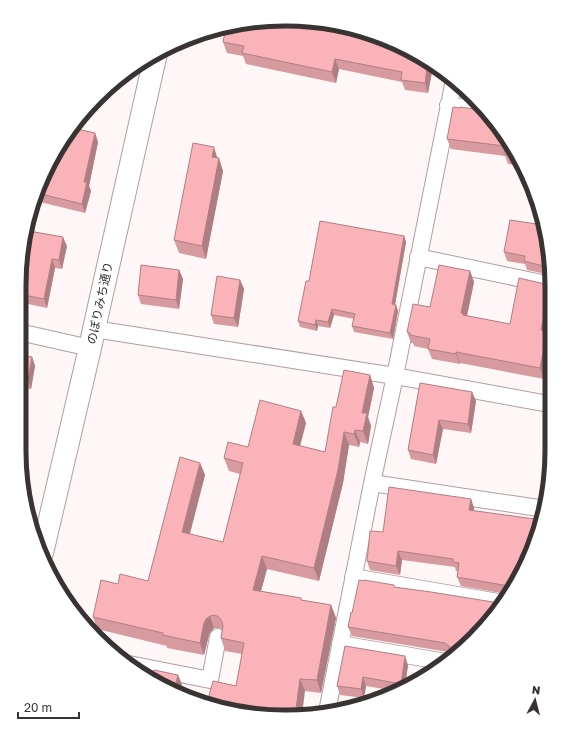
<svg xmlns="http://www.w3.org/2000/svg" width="571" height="736" font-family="'Golos Text','Noto Sans JP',sans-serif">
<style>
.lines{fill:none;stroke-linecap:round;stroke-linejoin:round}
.street-casing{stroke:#b19e9f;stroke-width:18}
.secondary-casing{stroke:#b19e9f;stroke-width:24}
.street{stroke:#fff;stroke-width:16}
.secondary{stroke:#fff;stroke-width:22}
.wall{fill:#d79b9f}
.shaded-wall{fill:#af7e82}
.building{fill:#fab4b9;stroke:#af7e82}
.labels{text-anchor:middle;stroke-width:3;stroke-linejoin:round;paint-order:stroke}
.street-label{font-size:12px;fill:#3a3333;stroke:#fff}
.rim{fill:none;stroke:#3a3333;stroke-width:5}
</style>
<rect width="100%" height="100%" fill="#fff6f7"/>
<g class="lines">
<g class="street-casing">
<path id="street" d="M 448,105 L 486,111
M 418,257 L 551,285
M 94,329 L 395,376 L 549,404
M 19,332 L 90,348
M 372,483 L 545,509
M 353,577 L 504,603
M 340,644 L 446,662
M 129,664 L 210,680 L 218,637
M 327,712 L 372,483 L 395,376 L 454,80"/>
</g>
<g class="secondary-casing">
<path id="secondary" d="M 42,553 L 90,348 L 94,329 L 156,53"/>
</g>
<use href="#street" class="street"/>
<use href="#secondary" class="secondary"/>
</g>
<path class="wall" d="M 282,24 L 403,46 L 423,58 L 422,61 L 428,62 L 432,72 L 428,93 L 405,90 L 402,82 L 339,69 L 336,83 L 246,64 L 243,56 L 227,53 L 223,42 Z
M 463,88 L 475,100 L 467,98 Z
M 453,107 L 516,152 L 522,166 L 508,164 L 505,156 L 451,149 L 447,139 Z
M 72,128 L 95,133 L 98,142 L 89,186 L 91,191 L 85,213 L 40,202 L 34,232 L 67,246 L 62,269 L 55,268 L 47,308 L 19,302 L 20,268 L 33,200 Z
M 217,158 L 223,171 L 206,259 L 179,253 L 174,240 Z
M 510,220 L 551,268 L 551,275 L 527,270 L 525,264 L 507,261 L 504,252 Z
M 404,236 L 406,242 L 395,305 L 396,305 L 398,311 L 393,339 L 354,332 L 352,326 L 354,319 L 334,315 L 330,328 L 318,326 L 317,331 L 300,327 L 298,321 L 309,281 Z
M 179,270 L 183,279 L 179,309 L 141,304 L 138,295 Z
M 470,271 L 474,282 L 467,316 L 547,331 L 550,340 L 550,345 L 544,379 L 460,363 L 460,364 L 432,359 L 428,349 L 414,346 L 413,343 L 411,343 L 407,332 L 430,307 Z
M 240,280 L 244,289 L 238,327 L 214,324 L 211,315 Z
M 19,355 L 32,357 L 35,366 L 31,389 L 19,387 Z
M 370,375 L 374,388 L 368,417 L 371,426 L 368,444 L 360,442 L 359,447 L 349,445 L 343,483 L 319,581 L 267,569 L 261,591 L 301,598 L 302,600 L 331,605 L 336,618 L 321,693 L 305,691 L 286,717 L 217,708 L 211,705 L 208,699 L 236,686 L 242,654 L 225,651 L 221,638 L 222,629 L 219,628 L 214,628 L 211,631 L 209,635 L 204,655 L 167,648 L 167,646 L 97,629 L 93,617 L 118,584 L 148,581 L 200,463 L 205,475 L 190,534 L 223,542 L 240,474 L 229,471 L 224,458 L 248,447 L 301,411 L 306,423 L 300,446 L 325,452 L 336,407 Z
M 420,383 L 472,392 L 476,401 L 471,433 L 443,429 L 436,464 L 411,459 L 408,450 Z
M 471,499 L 474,508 L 474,511 L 532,552 L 509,595 L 506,594 L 461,586 L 457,577 L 458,571 L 456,571 L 455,567 L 402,560 L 400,575 L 370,570 L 367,561 L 383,532 Z
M 394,585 L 394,587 L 499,603 L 452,655 L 448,652 L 352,636 L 348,627 L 352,613 Z
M 345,646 L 408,665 L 405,687 L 395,691 L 366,686 L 364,698 L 340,695 L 337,686 Z"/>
<path class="shaded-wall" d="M 417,55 L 423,58 L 420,71 L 417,60 Z
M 335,59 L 339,69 L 336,83 L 332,72 Z
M 428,62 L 432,72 L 428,93 L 425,83 Z
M 95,133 L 98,142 L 89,186 L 91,191 L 85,213 L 82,204 L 84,182 Z
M 214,147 L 218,160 L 219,158 L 223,171 L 206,259 L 202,246 L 212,157 Z
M 37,193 L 40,202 L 32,240 L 29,231 Z
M 404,236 L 406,242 L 394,310 L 392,304 Z
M 63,237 L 67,246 L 62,269 L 59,260 Z
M 52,259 L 55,268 L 47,308 L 44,299 Z
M 179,270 L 183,279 L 179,309 L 176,300 Z
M 470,271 L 474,282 L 466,320 L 461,313 Z
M 240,280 L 244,289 L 238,327 L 234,318 Z
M 550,283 L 551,286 L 551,311 L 544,341 L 541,330 Z
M 396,305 L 398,311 L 393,339 L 390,333 Z
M 332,309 L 334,315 L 330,328 L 328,322 Z
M 316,320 L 318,326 L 317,331 L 315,325 Z
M 547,331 L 550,340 L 550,345 L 544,379 L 540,368 Z
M 456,352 L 460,363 L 460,364 L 456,354 Z
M 32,357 L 35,366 L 31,389 L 28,380 Z
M 370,375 L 374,388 L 368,417 L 371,426 L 368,444 L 363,431 L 362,413 Z
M 472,392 L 476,401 L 471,433 L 468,424 Z
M 301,411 L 306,423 L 297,457 L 293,444 Z
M 439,420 L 443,429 L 436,464 L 433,455 Z
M 355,430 L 360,442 L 359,447 L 354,434 Z
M 344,432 L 349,445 L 343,483 L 319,581 L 314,568 Z
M 200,463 L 205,475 L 187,544 L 182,532 Z
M 471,499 L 474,508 L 473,519 L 469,510 Z
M 398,551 L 402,560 L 400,575 L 396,566 Z
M 262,556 L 267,569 L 258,602 L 253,590 Z
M 331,605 L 336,618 L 321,693 L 317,680 Z
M 210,616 L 214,628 L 211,631 L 209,635 L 204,655 L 200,643 L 204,623 L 206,619 Z
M 405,656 L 408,665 L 405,687 L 402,688 L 401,684 Z
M 178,675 L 182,684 L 179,692 L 174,690 Z
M 363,677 L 366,686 L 364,698 L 361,689 Z
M 300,679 L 305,691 L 302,715 L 295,716 Z"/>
<path class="building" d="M 283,20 L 303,20 L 354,28 L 403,46 L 417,55 L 417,60 L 428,62 L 425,83 L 401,80 L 402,72 L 335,59 L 332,72 L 242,53 L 244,46 L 223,42 L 226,27 L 250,21 L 265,21 L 282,24 Z
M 453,107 L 460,108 L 460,107 L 481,110 L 486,109 L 516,152 L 518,155 L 504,154 L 505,146 L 447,139 Z
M 72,128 L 95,133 L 84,182 L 87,182 L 82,204 L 37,193 L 29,231 L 63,237 L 59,260 L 52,259 L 44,299 L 19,294 L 20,268 L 33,200 Z
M 193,143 L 214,147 L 212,157 L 219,158 L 202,246 L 174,240 Z
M 510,220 L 543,225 L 551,268 L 524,261 L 525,256 L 504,252 Z
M 320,221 L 404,236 L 392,304 L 396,305 L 390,333 L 352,326 L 355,314 L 332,309 L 328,322 L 316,320 L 315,325 L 298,321 L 306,281 L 309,281 Z
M 141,265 L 179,270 L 176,300 L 138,295 Z
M 439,265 L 470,271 L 461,313 L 463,313 L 463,315 L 510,324 L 519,278 L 545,284 L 550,283 L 541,330 L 547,331 L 540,368 L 456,352 L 456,354 L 428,349 L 430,339 L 410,335 L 410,333 L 407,332 L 413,304 L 430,307 Z
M 217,276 L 240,280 L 234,318 L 211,315 Z
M 19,355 L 32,357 L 28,380 L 19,379 Z
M 344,370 L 370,375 L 362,413 L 367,413 L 363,431 L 355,430 L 354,434 L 344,432 L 338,470 L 314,568 L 262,556 L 253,590 L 301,598 L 301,600 L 331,605 L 317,680 L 300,679 L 295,716 L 286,717 L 264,714 L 264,713 L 253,711 L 253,710 L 208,699 L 213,681 L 236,686 L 244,643 L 221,638 L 223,626 L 222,622 L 220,618 L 215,615 L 210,616 L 206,619 L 204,623 L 200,643 L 163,635 L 163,633 L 93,617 L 101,580 L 118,584 L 120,574 L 148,581 L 180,457 L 200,463 L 182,532 L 223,542 L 243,463 L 224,458 L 228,442 L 248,447 L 260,400 L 301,411 L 293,444 L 325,452 L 333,407 L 336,407 Z
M 420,383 L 472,392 L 468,424 L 439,420 L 433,455 L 408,450 Z
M 389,487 L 471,499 L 469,510 L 542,520 L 532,552 L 510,593 L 510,590 L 507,587 L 503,585 L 457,577 L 459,563 L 453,562 L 453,559 L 398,551 L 396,566 L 367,561 L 370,531 L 383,532 Z
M 359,580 L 364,581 L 364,580 L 394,585 L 394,587 L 431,592 L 499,603 L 503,603 L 461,651 L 450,659 L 452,654 L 451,649 L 449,646 L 445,643 L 348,627 L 351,612 L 352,613 Z
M 345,646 L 405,656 L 401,684 L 363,677 L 361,689 L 337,686 Z
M 154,670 L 178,675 L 174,690 L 151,680 Z"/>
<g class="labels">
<g class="street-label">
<text transform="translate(100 303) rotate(-78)" y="4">のぼりみち通り</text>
</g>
</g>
<path d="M0 0H571V736H0ZM285 26H286A259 259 0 0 1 545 285V451A259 259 0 0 1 286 710H285A259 259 0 0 1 26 451V285A259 259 0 0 1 285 26Z" fill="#fff" fill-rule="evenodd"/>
<path class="rim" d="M285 26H286A259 259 0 0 1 545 285V451A259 259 0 0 1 286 710H285A259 259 0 0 1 26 451V285A259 259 0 0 1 285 26Z"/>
<g transform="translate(535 700) rotate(7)" stroke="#ffffff" stroke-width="3" paint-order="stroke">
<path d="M0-3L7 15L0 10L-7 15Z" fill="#3a3333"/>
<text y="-6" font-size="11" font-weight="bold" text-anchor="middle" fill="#3a3333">N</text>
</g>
<path d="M18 712v6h61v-6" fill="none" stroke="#3a3333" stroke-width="2"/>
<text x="24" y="712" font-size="12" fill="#3a3333" stroke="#ffffff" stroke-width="3" paint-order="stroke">20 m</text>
</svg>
